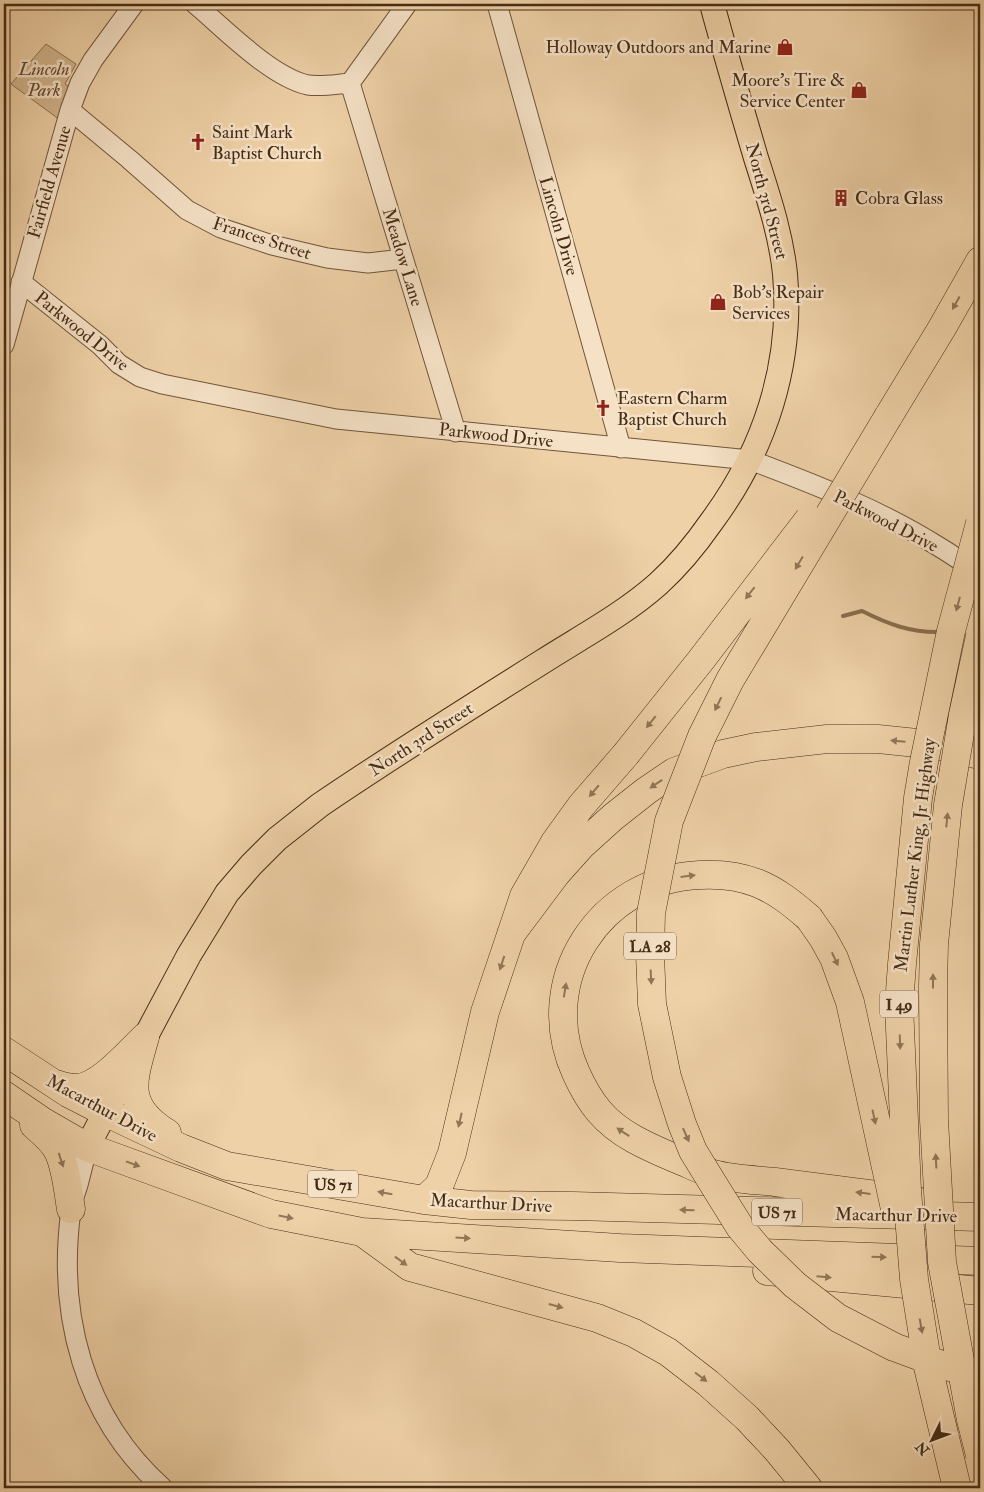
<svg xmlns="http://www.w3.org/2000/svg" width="984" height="1492" font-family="'IM FELL Double Pica',serif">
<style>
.green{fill:#d2b58e;stroke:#8c7052}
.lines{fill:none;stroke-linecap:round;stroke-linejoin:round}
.stream{stroke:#896d4f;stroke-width:4}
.minor-casing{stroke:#70553a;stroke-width:21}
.major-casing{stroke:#462c15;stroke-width:26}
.highway-casing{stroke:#462c15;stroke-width:29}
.minor{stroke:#f5e1c6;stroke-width:19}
.major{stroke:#efd1a7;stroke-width:24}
.highway{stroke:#efd1a7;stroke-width:28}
.highway-bridge-casing{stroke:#462c15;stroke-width:29;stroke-linecap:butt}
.highway-bridge{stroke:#efd1a7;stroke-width:28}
.oneway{fill:#927657}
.labels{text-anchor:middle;stroke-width:5;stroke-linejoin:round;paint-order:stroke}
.shield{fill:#f5e1c6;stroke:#7a624a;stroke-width:1}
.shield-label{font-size:16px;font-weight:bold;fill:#462c15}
.poi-label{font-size:18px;fill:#462c15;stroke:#f5e1c6;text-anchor:start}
.park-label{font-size:18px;font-style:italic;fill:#62472d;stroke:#f5e1c6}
.street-label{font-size:18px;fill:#462c15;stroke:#f5e1c6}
</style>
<rect width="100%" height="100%" fill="#efd1a7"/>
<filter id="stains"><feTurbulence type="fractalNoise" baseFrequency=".004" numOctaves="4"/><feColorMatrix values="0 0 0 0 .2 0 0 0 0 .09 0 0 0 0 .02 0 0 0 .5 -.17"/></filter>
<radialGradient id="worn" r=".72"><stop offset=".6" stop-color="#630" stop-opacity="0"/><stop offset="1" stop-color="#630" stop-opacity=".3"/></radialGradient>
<path class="green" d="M 46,44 L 76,64 L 65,84 L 73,89 L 60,120 L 11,84 Z"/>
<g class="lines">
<path class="stream" d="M 843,616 L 862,611 C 888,624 911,633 941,632"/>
<g class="minor-casing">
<path id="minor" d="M 195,4 C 225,29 271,77 308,85 C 321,87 337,84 350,83
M 497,4 L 621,448
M 350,83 L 456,432
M 350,83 L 407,4
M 70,110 L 129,159 L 187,210 L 221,228 L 272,245 L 327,258 L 368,263 L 403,259
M 21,282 L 100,345 L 119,364 L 140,377 L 162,384 L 336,419 L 750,460 C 814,484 878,509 936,545 C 951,554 967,564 980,576
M 4,345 L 70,110 L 80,83 L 93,60 L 134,4
M 87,1147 C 85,1158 82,1169 79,1181 C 77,1190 72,1200 71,1210 C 57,1314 83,1417 163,1488"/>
</g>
<g class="major-casing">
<path id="major" d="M 87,1147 L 189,955 L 227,893 L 251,865 L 277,839 L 320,805 C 392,756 467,709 542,662 C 581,637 623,615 658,584 C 679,565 696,544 712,521 C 765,449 793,364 785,274 C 781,234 768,196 756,158 C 741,107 726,56 712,4"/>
</g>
<g class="highway-casing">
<path id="highway" d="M 888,417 L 942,328 L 980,261
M 809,918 C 793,904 777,891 757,883 C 739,876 719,874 700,875 C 599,879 534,981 576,1073 C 590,1104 605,1123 634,1139 C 650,1148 667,1155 684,1162 C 693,1166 703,1171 713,1174 C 731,1179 756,1180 775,1182 C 821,1188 868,1194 915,1200
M 511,934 L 556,874 L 581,846 L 613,817 L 646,791 L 674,772 L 723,754 L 756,747 L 827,739 L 878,739 L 936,745 L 980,755
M 145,1037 C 133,1080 122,1105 167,1133
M 4,1051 L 68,1093 L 105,1112 L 181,1148 L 227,1166 L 424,1200 L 471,1205 L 573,1206 L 980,1217
M 56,1084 C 62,1086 69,1088 76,1088 C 99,1088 129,1052 145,1037
M 4,1095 L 42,1121 L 87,1147 L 271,1214 L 362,1232 L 620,1248 L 980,1261
M 34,1125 C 43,1133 53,1141 58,1151 C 66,1167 68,1191 71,1209
M 424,1200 L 439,1186 L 452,1153 L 485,1012 L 524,896 L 555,842 L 581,806 L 626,754
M 362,1232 L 410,1267 L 597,1318 L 634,1333 L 668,1352 L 708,1383 L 747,1418 L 777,1450 L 808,1488
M 767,1271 L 980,1291"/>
</g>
<use href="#minor" class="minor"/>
<use href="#major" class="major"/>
<use href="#highway" class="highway"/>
<g class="highway-bridge-casing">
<path id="highway-bridge" d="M 888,417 L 730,680 L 702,736 L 669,821 L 651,913 L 650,954 L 652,1004 L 667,1077 L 682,1124 L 693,1151 L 712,1182 L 740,1227 L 760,1251 L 795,1285 L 838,1318 L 894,1347 L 945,1366 L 980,1373
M 980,636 L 963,715 L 948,805 L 934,944 L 933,986 L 934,1120 L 942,1262 L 971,1420 L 980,1455
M 626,754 L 701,660 L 809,519
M 809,918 L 823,938 L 834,958 L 850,1002 L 895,1209
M 957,1488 L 928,1367 L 914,1279 L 907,1190 L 899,1005 L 902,964 L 918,798 L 924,762 L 951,631 L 980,523"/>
</g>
<use href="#highway-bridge" class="highway-bridge"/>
</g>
<defs><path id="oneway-solid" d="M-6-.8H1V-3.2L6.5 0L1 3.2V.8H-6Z" transform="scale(1.25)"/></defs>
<g class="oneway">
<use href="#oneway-solid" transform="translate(956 303) rotate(119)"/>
<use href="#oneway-solid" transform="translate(799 563) rotate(121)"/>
<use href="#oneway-solid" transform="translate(750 593) rotate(128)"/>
<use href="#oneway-solid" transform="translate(958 604) rotate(105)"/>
<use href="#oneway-solid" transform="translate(718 704) rotate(116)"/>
<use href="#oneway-solid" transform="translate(651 722) rotate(129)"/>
<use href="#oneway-solid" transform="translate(898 741) rotate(-175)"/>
<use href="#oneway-solid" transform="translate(656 784) rotate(146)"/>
<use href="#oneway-solid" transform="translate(594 791) rotate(130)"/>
<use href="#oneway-solid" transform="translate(947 820) rotate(-84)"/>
<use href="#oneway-solid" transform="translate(688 876) rotate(-7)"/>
<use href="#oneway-solid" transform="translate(835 959) rotate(65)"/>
<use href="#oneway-solid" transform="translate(502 963) rotate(108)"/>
<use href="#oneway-solid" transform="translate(651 977) rotate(87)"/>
<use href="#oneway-solid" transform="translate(933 981) rotate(-90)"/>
<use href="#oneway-solid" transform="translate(565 990) rotate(-81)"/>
<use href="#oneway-solid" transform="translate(900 1042) rotate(88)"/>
<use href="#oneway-solid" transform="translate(874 1117) rotate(78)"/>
<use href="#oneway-solid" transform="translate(460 1120) rotate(103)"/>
<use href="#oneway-solid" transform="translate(623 1132) rotate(-147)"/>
<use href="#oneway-solid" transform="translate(686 1135) rotate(66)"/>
<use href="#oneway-solid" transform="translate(61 1160) rotate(72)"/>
<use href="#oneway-solid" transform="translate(936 1161) rotate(-93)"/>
<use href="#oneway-solid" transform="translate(133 1164) rotate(20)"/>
<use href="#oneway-solid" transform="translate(385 1193) rotate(-170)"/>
<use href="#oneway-solid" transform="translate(863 1193) rotate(-173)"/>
<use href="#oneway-solid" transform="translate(687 1210) rotate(-179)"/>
<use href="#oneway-solid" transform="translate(286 1217) rotate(12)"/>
<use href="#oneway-solid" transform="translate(463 1238) rotate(3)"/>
<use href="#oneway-solid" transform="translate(879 1257) rotate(2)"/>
<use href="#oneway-solid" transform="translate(401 1261) rotate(36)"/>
<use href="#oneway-solid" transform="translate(824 1277) rotate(5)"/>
<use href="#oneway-solid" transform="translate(556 1306) rotate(15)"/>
<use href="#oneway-solid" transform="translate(921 1326) rotate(80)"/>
<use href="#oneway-solid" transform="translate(701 1377) rotate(37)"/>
</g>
<defs>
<g id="shop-bare" transform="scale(1.35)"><path d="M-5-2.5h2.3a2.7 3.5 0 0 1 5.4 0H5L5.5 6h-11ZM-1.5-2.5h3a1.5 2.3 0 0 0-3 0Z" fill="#8f2418" stroke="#f5e1c6" stroke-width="2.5" paint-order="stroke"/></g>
<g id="church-bare" transform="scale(1.35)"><path d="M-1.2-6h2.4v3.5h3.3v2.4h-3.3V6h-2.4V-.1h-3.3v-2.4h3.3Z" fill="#8f2418" stroke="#f5e1c6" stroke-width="2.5" paint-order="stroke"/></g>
<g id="building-bare" transform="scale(1.35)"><path d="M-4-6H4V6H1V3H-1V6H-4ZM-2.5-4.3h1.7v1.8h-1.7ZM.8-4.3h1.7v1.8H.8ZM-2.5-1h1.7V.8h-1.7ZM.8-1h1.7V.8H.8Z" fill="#8f2418" stroke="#f5e1c6" stroke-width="2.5" paint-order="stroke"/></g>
</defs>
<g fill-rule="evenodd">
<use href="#shop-bare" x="785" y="47"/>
<use href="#shop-bare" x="859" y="90"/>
<use href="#church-bare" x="198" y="142"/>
<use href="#building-bare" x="841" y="198"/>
<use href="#shop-bare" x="718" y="302"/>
<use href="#church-bare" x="603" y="408"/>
</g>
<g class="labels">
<g class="shield">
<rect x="624" y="932.5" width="52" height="27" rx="4"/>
<rect x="880" y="990.5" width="38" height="27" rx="4"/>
<rect x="308" y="1170.5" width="50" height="27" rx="4"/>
<rect x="752" y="1198.5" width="50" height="27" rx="4"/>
</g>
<g class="shield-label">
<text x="650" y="952">LA 28</text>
<text x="899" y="1010">I 49</text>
<text x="333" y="1190">US 71</text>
<text x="777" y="1218">US 71</text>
</g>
<g class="poi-label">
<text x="771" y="53" text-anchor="end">Holloway Outdoors and Marine</text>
<text x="845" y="86" text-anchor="end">Moore's Tire &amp;<tspan x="845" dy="21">Service Center</tspan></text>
<text x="212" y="138">Saint Mark<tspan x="212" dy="21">Baptist Church</tspan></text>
<text x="855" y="204">Cobra Glass</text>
<text x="732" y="298">Bob's Repair<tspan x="732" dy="21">Services</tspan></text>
<text x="617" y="404">Eastern Charm<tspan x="617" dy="21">Baptist Church</tspan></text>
</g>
<g class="park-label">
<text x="44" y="75">Lincoln<tspan x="44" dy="21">Park</tspan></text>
</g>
<g class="street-label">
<text transform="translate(49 182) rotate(-74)" y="6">Fairfield Avenue</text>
<text transform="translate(767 201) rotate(75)" y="6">North 3rd Street</text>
<text transform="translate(559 226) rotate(74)" y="6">Lincoln Drive</text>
<text transform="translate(262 238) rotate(18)" y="6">Frances Street</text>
<text transform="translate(403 257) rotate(73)" y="6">Meadow Lane</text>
<text transform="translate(82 331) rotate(39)" y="6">Parkwood Drive</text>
<text transform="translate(496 435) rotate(6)" y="6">Parkwood Drive</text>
<text transform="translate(886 521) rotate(27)" y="6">Parkwood Drive</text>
<text transform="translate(421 739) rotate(-33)" y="6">North 3rd Street</text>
<text transform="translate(915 855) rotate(-83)" y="6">Martin Luther King, Jr Highway</text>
<text transform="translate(102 1108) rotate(28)" y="6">Macarthur Drive</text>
<text transform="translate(491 1203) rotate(3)" y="6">Macarthur Drive</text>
<text transform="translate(896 1215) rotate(1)" y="6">Macarthur Drive</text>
</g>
</g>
<rect width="984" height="1492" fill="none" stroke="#efd1a7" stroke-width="20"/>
<rect x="5" y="5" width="974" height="1482" fill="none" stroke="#462c15" stroke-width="2.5"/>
<rect x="10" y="10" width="964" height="1472" fill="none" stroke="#462c15"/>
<g transform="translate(932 1440) rotate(228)" stroke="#f5e1c6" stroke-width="4" paint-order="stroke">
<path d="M0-4L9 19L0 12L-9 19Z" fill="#462c15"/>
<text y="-8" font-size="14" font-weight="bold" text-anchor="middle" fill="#462c15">N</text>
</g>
<rect width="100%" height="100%" filter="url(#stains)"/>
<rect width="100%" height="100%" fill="url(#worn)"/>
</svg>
